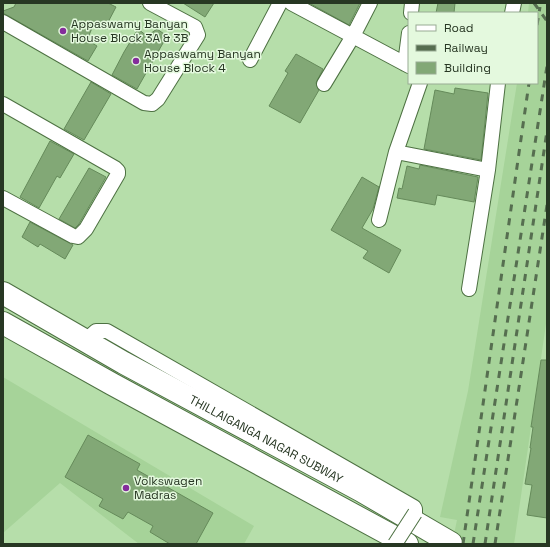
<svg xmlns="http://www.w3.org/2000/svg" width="550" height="547" font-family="'Space Grotesk',sans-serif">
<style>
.built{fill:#a6d399}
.building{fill:#82a876;stroke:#658a5a}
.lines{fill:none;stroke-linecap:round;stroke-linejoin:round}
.minor-casing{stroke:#4d7142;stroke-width:16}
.primary-casing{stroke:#4d7142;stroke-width:24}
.minor{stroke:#fff;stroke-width:14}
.primary{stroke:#fff;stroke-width:22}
.rail{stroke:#566e50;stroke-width:3;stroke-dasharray:7 7;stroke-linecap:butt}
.minor-bridge-casing{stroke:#4d7142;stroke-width:16;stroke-linecap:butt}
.minor-bridge{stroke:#fff;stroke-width:14}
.poi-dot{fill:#842d9b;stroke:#e4f9de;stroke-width:1.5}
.labels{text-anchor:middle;stroke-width:3;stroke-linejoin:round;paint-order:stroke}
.poi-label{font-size:12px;fill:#273723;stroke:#e4f9de;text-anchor:start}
.street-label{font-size:12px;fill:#273723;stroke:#e4f9de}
</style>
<rect width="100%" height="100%" fill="#b6deaa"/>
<path class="built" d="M 529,3 L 547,3 L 547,317 L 514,544 L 452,544 L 457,520 L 440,517 L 468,391 L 517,83 L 537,83 L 537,13 L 528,13 Z
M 3,377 L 254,526 L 244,544 L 139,544 L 60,483 L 3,533 Z"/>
<path class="building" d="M 16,3 L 108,3 L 116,7 L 106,26 L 95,21 L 87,40 L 97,46 L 88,61 L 3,13 L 3,11 L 14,7 Z
M 183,3 L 214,3 L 205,17 Z
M 309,3 L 360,3 L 349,25 Z
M 438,3 L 455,3 L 454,13 L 436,13 Z
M 138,29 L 147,36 L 157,29 L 167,36 L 137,89 L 112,75 L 124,52 Z
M 296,54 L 323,69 L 316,83 L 319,90 L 300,123 L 269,106 L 288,73 L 285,71 Z
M 91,82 L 111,94 L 84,140 L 64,129 Z
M 455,88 L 488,93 L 481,160 L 424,149 L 435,90 L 454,94 Z
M 50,141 L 74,154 L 60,178 L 57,176 L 39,208 L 20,197 Z
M 420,165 L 478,177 L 474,202 L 437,195 L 435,205 L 397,198 L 399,188 L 402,189 L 407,166 L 419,169 Z
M 89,168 L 106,177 L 79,224 L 75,228 L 59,219 Z
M 362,177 L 379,187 L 373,209 L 362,228 L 401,250 L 389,273 L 363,258 L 368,251 L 331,230 Z
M 30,222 L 73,245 L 65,259 L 40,244 L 38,247 L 22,237 Z
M 541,360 L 547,360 L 547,518 L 527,515 L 532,485 L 525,484 L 531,448 L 530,448 L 533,427 L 531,427 Z
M 88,435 L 140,464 L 137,470 L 213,513 L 196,544 L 170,544 L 150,532 L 153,526 L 128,512 L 123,519 L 99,506 L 103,499 L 65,477 Z"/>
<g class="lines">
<g class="minor-casing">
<path id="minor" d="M 291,3 L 409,66
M 411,13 L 412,3
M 512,13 L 514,3
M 3,22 L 144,103 L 152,104 L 158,99 L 198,35 L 195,27 L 150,3
M 250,60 L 280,3
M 405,64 L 409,33
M 324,84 L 353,36 L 370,3
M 3,104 L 115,168 L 118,171 L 118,174 L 86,229 L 78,237 L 73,236 L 3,198
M 396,152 L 488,170
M 379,220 L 396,152 L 420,83
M 469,289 L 488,170 L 498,83
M 86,340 L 96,331 L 107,331 L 414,507 L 415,509 L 415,513"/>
</g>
<g class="primary-casing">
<g id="primary">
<path id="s1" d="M 3,293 L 124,363 L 360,490 L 451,543"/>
<path d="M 3,323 L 112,384 L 407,544"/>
</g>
</g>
<use href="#minor" class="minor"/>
<use href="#primary" class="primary"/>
<path class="rail" d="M 534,3 L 547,21
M 537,25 L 540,7
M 463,544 L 529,83
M 473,544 L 547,66
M 485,544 L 547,131
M 495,544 L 547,205"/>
<g class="minor-bridge-casing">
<path id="minor-bridge" d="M 395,544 L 415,513"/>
</g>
<use href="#minor-bridge" class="minor-bridge"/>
</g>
<g class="poi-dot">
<circle cx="63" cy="31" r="4"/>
<circle cx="136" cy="61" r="4"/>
<circle cx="126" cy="488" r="4"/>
</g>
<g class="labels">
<g class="poi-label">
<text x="71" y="28">Appaswamy Banyan<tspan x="71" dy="14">House Block 3A &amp; 3B</tspan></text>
<text x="144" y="58">Appaswamy Banyan<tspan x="144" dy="14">House Block 4</tspan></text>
<text x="134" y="485">Volkswagen<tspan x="134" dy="14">Madras</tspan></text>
</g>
<g class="street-label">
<text dy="4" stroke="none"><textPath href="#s1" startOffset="301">THILLAIGANGA NAGAR SUBWAY</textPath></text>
</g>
</g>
<rect width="550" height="547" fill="none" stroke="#273723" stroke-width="8"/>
<rect x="408" y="12" width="130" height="72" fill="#e4f9de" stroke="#98ab93"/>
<rect x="416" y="25" width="20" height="6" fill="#ffffff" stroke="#98ab93"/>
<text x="444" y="32" font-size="12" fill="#273723">Road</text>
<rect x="416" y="45" width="20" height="6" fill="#566e50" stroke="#98ab93"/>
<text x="444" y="52" font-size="12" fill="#273723">Railway</text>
<rect x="416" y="62" width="20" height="12" fill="#82a876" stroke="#98ab93"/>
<text x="444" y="72" font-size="12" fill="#273723">Building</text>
</svg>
